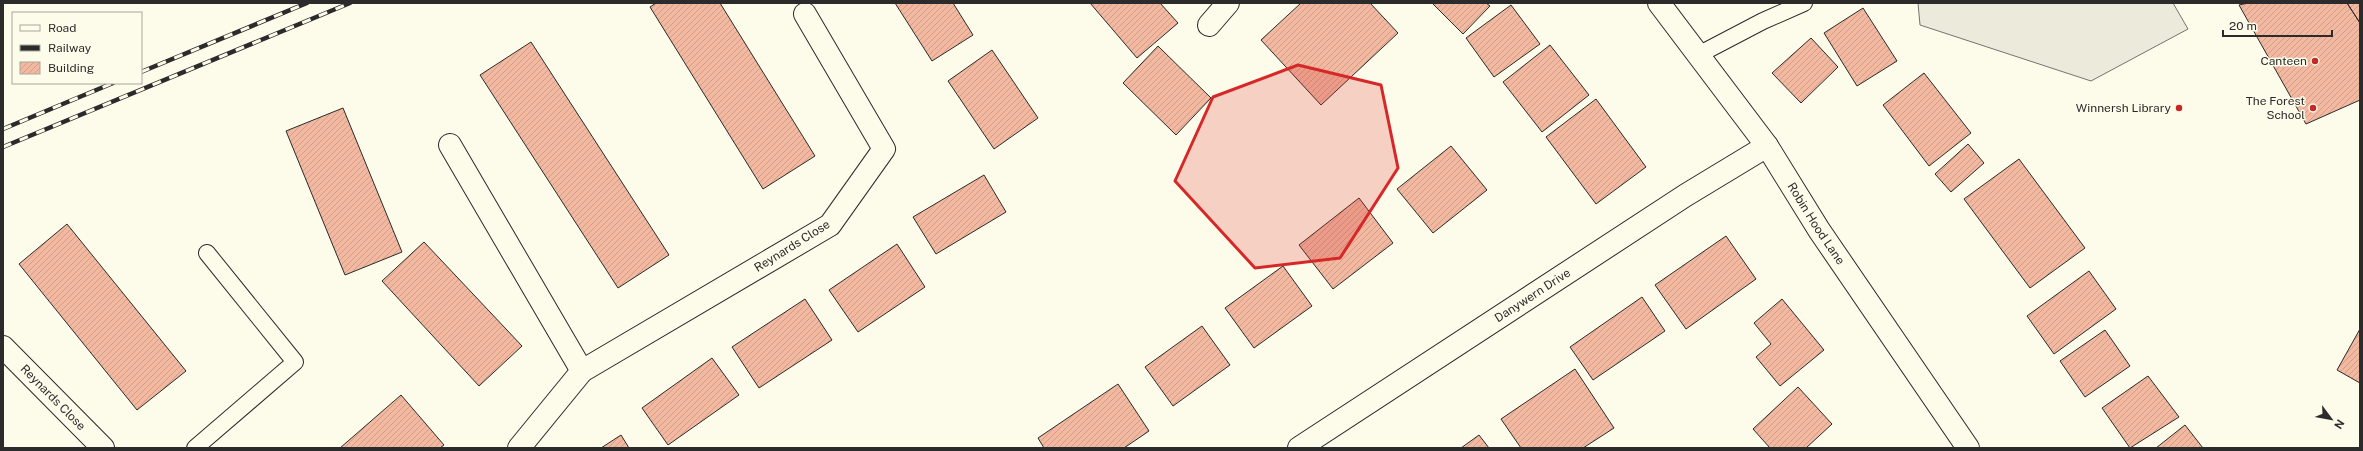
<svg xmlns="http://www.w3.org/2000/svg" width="2363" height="451" font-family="'Public Sans',sans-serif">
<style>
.parking{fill:#eceadb;stroke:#74746e}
.building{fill:url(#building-hatch);stroke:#2b2b2b}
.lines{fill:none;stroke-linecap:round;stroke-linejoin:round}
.service-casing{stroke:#2b2b2b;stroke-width:18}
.minor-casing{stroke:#2b2b2b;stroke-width:24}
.secondary-casing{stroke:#2b2b2b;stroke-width:24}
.service{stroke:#fdfbea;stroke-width:16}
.minor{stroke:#fdfbea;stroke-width:22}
.secondary{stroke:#fdfbea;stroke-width:22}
.rail-casing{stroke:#2b2b2b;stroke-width:4.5}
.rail{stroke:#fdfbea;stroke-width:3;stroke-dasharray:9;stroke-linecap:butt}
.marked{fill:#d62828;fill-opacity:0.2;stroke:#d62828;stroke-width:3;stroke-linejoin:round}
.poi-dot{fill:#c62828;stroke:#fdfbea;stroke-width:1.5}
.labels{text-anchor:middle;stroke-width:3;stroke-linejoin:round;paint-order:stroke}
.poi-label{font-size:12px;fill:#2b2b2b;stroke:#fdfbea;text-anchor:end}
.street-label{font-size:12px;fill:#2b2b2b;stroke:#fdfbea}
</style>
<defs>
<pattern id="building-hatch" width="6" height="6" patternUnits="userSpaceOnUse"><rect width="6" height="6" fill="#f2b8a0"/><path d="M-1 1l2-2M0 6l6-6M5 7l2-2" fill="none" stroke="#d09e8a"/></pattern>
</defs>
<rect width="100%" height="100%" fill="#fdfbea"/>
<path class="parking" d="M 1918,3 L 2173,3 L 2188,29 L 2091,81 L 1920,25 Z"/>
<path class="building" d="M 656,3 L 720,3 L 815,156 L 763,189 L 650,7 Z
M 895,3 L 953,3 L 973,35 L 932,61 Z
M 1090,3 L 1160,3 L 1178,23 L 1137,58 Z
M 1301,3 L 1370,3 L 1398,33 L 1321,105 L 1261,40 Z
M 1432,3 L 1486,3 L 1490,6 L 1463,34 Z
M 2248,3 L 2347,3 L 2360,23 L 2360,100 L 2306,124 L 2239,5 Z
M 2347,3 L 2360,3 L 2360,23 Z
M 1511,5 L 1540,44 L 1494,77 L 1466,38 Z
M 1863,8 L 1897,61 L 1857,86 L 1824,33 Z
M 1811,38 L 1838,67 L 1801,103 L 1772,73 Z
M 531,42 L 669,255 L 618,288 L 480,75 Z
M 1550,45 L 1589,95 L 1542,132 L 1503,82 Z
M 1158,46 L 1211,98 L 1176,135 L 1123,83 Z
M 992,50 L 1038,118 L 994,149 L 948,81 Z
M 1924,73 L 1971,133 L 1929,166 L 1883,105 Z
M 1596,99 L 1646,167 L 1596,204 L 1546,137 Z
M 343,108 L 402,252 L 345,275 L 286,131 Z
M 1968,144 L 1984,163 L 1951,192 L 1935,174 Z
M 1451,146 L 1487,190 L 1433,233 L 1397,189 Z
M 2019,159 L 2085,248 L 2030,288 L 1964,199 Z
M 984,175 L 1006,212 L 936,254 L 913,217 Z
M 1359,198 L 1393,243 L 1333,289 L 1299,245 Z
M 67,224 L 186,371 L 137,410 L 19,264 Z
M 1726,236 L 1756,279 L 1686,329 L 1655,285 Z
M 424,242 L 522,346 L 479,386 L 382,281 Z
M 897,244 L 925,287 L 858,332 L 829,290 Z
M 1283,266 L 1312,306 L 1254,348 L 1225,308 Z
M 2089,271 L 2116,309 L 2054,354 L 2027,316 Z
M 1642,297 L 1665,331 L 1593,380 L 1570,347 Z
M 805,299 L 832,340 L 759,388 L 732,347 Z
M 1782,299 L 1824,350 L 1780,386 L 1756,357 L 1771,344 L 1754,323 Z
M 1202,326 L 1230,365 L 1173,406 L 1145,367 Z
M 2360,329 L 2360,383 L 2337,370 Z
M 2105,330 L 2130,366 L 2085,397 L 2060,361 Z
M 712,358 L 739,395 L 668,445 L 642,408 Z
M 1575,369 L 1614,428 L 1583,448 L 1521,448 L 1501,419 Z
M 2148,376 L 2179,417 L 2130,448 L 2102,408 Z
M 1118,384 L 1149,431 L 1124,448 L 1044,448 L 1038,438 Z
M 1798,387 L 1832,424 L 1806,448 L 1770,448 L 1753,429 Z
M 401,395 L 444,445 L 440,448 L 340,448 Z
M 2185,425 L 2203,448 L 2156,448 Z
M 621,435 L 629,448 L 601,448 Z
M 1479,435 L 1489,448 L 1461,448 Z"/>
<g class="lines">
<g class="service-casing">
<path id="service" d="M 1698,55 L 1763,21 L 1804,3
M 195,448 L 295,362 L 207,253"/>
</g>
<g class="minor-casing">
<g id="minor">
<path d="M 1209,25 L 1228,3"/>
<path d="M 450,145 L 582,371"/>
<path id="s1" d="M 3,347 L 103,448"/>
<path d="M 519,448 L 582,371 L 830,225 L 884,149 L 805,14"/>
<path id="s2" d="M 1299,448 L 1686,195 L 1767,146"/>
</g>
</g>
<g class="secondary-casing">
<g id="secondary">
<path id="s3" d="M 1659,3 L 1767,146 L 1819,230 L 1968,448"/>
</g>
</g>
<use href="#service" class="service"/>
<use href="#minor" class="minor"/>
<use href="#secondary" class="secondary"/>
<g class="rail-casing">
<path id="rail" d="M 141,72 L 307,3
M 3,129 L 113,83
M 3,147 L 350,3"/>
</g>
<use href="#rail" class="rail"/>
</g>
<path class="marked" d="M 1298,65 L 1381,85 L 1398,168 L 1340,258 L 1255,268 L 1175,181 L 1213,97 Z"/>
<g class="poi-dot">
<circle cx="2315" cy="61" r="4"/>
<circle cx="2179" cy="108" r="4"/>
<circle cx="2313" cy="108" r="4"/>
</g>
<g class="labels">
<g class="poi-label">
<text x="2307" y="65">Canteen</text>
<text x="2305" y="105">The Forest<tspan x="2305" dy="14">School</tspan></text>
<text x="2171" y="112">Winnersh Library</text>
</g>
<g class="street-label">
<text dy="4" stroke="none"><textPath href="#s3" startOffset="271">Robin Hood Lane</textPath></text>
<text transform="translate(792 246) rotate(-32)" y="4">Reynards Close</text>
<text dy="4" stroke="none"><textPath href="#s2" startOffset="279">Danywern Drive</textPath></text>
<text dy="4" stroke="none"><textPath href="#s1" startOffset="71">Reynards Close</textPath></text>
</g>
</g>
<rect width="2363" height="451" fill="none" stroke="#2b2b2b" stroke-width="8"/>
<rect x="12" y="12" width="130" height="72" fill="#fdfbea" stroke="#a9a89e"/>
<rect x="20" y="25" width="20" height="6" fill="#fdfbea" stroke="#a9a89e"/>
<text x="48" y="32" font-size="12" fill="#2b2b2b">Road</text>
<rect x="20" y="45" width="20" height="6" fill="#2b2b2b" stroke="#a9a89e"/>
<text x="48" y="52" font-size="12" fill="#2b2b2b">Railway</text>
<rect x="20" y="62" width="20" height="12" fill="url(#building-hatch)" stroke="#a9a89e"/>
<text x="48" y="72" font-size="12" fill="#2b2b2b">Building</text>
<g transform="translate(2331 419) rotate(122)" stroke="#fdfbea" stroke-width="3" paint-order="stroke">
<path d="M0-3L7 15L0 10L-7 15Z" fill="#2b2b2b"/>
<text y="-6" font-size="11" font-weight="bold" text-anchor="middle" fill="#2b2b2b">N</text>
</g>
<path d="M2223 30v6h109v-6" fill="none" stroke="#2b2b2b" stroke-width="2"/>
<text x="2229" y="30" font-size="12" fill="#2b2b2b" stroke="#fdfbea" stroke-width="3" paint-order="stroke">20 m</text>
</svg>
